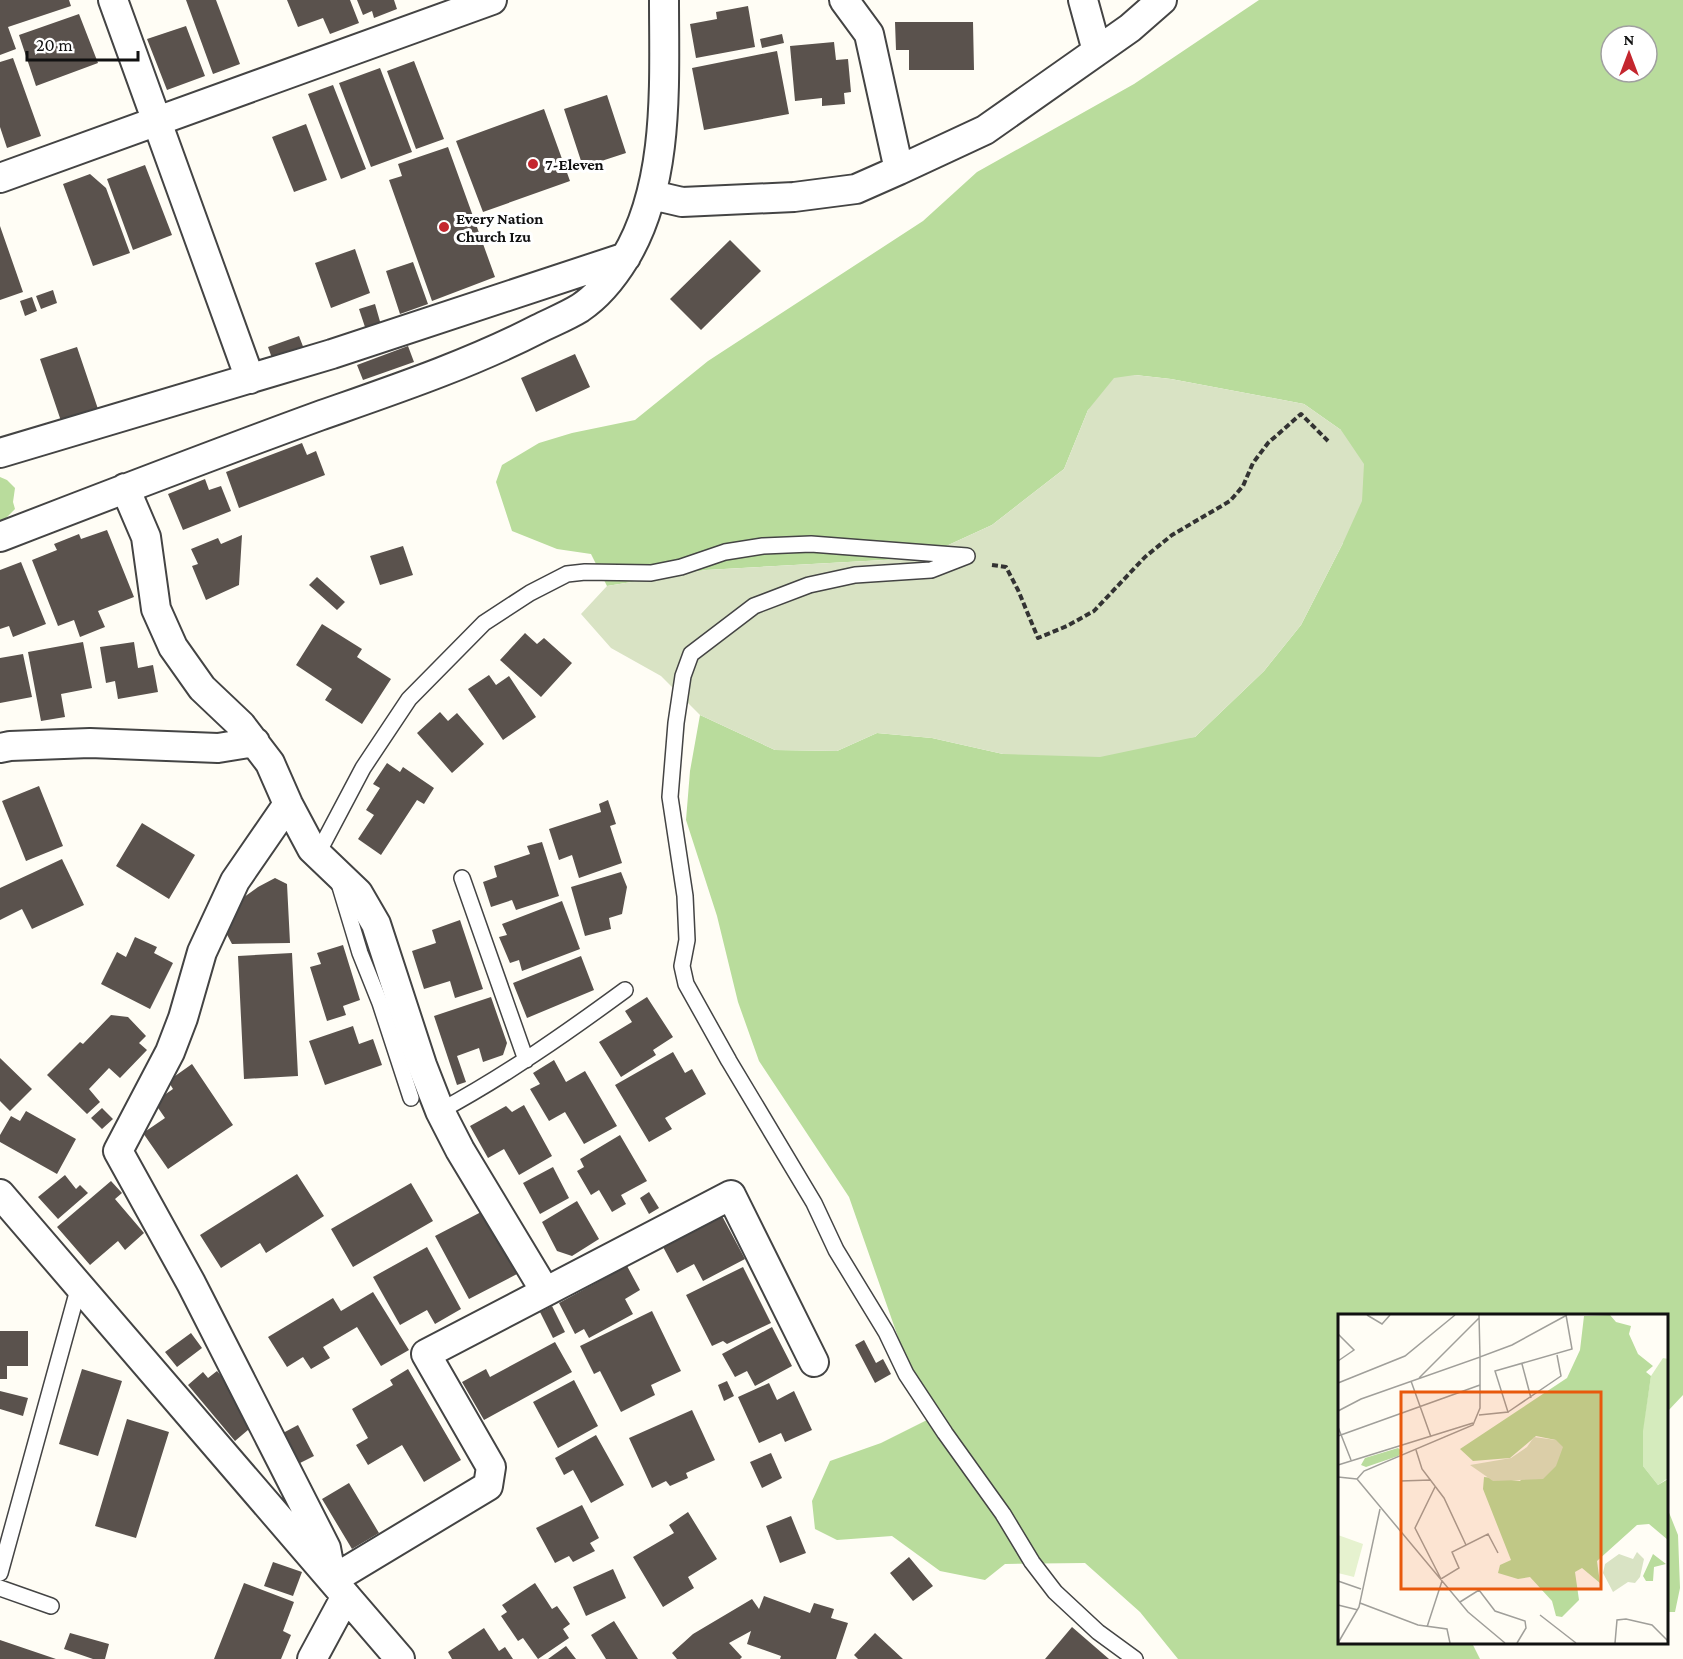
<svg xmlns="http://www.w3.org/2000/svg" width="1683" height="1659" font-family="'Crimson Pro',serif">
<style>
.forest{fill:#b9dc9c;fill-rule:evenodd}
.cemetery{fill:#d9e3c4}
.building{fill:#5a524d}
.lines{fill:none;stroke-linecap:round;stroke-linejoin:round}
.lane-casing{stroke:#444;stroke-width:18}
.street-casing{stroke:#444;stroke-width:32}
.path{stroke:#333;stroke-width:4;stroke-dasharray:6 3;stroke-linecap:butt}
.lane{stroke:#fff;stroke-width:15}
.street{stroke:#fff;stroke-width:28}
.poi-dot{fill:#c4262e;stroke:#fff;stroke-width:2}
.labels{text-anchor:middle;stroke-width:6;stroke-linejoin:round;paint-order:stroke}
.poi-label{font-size:16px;font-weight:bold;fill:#111;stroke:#fff;text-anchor:start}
.inset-road{fill:none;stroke:#a09f9a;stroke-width:1.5}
.view{fill:#e8590c;fill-opacity:0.15;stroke:#e8590c;stroke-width:3}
.inset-edge{fill:none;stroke:#111;stroke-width:3}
</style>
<rect width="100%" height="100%" fill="#fffdf5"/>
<path class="forest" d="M 1259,0 L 1683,0 L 1683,1395 L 1667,1412 L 1666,1316 L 1340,1316 L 1340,1642 L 1472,1643 L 1480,1659 L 1178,1659 L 1140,1612 L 1085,1563 L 1005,1564 L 985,1580 L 940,1571 L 892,1536 L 837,1540 L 815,1529 L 812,1501 L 830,1461 L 881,1443 L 927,1420 L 849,1197 L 759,1061 L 738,1002 L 717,916 L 686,820 L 690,771 L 700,715 L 775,750 L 837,751 L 877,733 L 932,738 L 1003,754 L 1195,737 L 1264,671 L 1301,625 L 1343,543 L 1341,430 L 1304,404 L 1171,379 L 1135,375 L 1088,410 L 1064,469 L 992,525 L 920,558 L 706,570 L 607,586 L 591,554 L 557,549 L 512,531 L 496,482 L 502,465 L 539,443 L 572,433 L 635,420 L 708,361 L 923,221 L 977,172 L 1134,84 ZM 1611,36 L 1647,36 L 1647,72 L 1611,72 Z
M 0,477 L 7,480 L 15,488 L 13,502 L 15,509 L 0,524 Z
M 1666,1505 L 1678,1535 L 1680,1588 L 1675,1612 L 1667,1612 Z"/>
<path class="cemetery" d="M 1135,375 L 1171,379 L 1304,404 L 1341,430 L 1364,464 L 1362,501 L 1343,543 L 1301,625 L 1264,671 L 1195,737 L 1100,757 L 1003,754 L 932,738 L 877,733 L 837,751 L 775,750 L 700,715 L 661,676 L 611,648 L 581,614 L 607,586 L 706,570 L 920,558 L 992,525 L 1064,469 L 1088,410 L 1114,378 Z"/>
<path class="building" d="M 0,0 L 69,0 L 71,6 L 8,27 L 16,49 L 0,55 Z
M 186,0 L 216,0 L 240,64 L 213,74 Z
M 287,0 L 350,0 L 359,23 L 330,34 L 323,18 L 298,27 Z
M 357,0 L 394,0 L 397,9 L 374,18 L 372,11 L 363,15 Z
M 748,6 L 755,47 L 696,58 L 690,24 L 717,19 L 716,12 Z
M 79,14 L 98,63 L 36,86 L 19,35 Z
M 895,22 L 973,22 L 974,70 L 909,70 L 909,50 L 896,50 Z
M 186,26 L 205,76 L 167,90 L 147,39 Z
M 782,34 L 784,43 L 762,48 L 760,39 Z
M 834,42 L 836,60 L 848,59 L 851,92 L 844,93 L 845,104 L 822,106 L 822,98 L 795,101 L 790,46 Z
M 777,51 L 789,114 L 704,130 L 692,68 Z
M 13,58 L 41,136 L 7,148 L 0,127 L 0,62 Z
M 414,61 L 444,139 L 416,149 L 387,71 Z
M 380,68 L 412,152 L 371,167 L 339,83 Z
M 333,85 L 366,169 L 341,179 L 308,94 Z
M 607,95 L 626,153 L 583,167 L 564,109 Z
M 544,109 L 570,181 L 483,212 L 456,141 Z
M 306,124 L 327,180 L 294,192 L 272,137 Z
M 448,147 L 495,277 L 432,301 L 389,180 L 402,176 L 398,164 Z
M 145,165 L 172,235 L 133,250 L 107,179 Z
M 90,174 L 106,188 L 130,253 L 93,266 L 63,184 Z
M 0,226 L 23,292 L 0,300 Z
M 730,240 L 761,271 L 701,330 L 670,299 Z
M 355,249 L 370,293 L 331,308 L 315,263 Z
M 413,262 L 428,304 L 400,314 L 386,271 Z
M 53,290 L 57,303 L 41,309 L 36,296 Z
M 32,297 L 37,311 L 25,316 L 20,301 Z
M 375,304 L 381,325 L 366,330 L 359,309 Z
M 299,336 L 304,349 L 273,361 L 268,347 Z
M 408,346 L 414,362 L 363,380 L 357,365 Z
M 77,347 L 98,409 L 61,421 L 40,359 Z
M 575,354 L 590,387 L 536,412 L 521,378 Z
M 302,443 L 307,455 L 316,451 L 325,475 L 239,508 L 226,472 Z
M 205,479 L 209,490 L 221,486 L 231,511 L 183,530 L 168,494 Z
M 107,530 L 134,597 L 98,611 L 105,627 L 80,637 L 74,620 L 58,626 L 32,560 L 57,550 L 54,544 L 79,534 L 81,539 Z
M 242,535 L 239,585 L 206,600 L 192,566 L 198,564 L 191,549 L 218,538 L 221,544 Z
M 403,546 L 413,575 L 380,585 L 370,556 Z
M 21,562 L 46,624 L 13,637 L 9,626 L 0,629 L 0,570 Z
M 317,577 L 345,602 L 337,610 L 309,585 Z
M 322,624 L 362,649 L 357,657 L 391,679 L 362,724 L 325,700 L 332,689 L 296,665 Z
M 525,633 L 537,644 L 544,638 L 572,663 L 541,697 L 500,660 Z
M 83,642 L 92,688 L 61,694 L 65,717 L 41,721 L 28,652 Z
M 134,642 L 138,668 L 153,665 L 158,692 L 118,699 L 115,681 L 106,683 L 100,647 Z
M 23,654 L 32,697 L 0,703 L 0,658 Z
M 489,675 L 496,685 L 509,676 L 536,717 L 503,740 L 468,689 Z
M 440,712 L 448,721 L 457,713 L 484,744 L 452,773 L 417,733 Z
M 387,763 L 400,772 L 403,767 L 434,788 L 424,804 L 417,800 L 381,855 L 358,839 L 374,815 L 366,810 L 380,788 L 373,784 Z
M 39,786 L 63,846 L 26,861 L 2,801 Z
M 608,800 L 616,824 L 610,826 L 622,863 L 579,878 L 572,855 L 559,860 L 549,829 L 601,812 L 599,804 Z
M 142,823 L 195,855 L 169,899 L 116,866 Z
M 542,842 L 559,896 L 516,910 L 512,900 L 491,907 L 483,882 L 497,877 L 494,866 L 530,854 L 527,846 Z
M 62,859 L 84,905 L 32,929 L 22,909 L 0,920 L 0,888 Z
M 621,872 L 627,887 L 622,914 L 609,918 L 611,929 L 585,936 L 571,887 Z
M 275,878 L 287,884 L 290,943 L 232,944 L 224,929 L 240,900 L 258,887 Z
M 562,901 L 580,949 L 522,971 L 519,960 L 510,963 L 499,937 L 507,935 L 502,924 Z
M 460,920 L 483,989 L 455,998 L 450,981 L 424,989 L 412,951 L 436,943 L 432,930 Z
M 135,937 L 157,947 L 154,953 L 173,963 L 150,1009 L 101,984 L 117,952 L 126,957 Z
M 343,945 L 360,1000 L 343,1006 L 346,1015 L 327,1021 L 310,967 L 321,964 L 317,953 Z
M 292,953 L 298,1076 L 244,1079 L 238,956 Z
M 581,956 L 594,990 L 527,1018 L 513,983 Z
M 491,997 L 507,1043 L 503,1055 L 483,1062 L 479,1048 L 457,1056 L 466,1082 L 457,1085 L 434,1016 Z
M 647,997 L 673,1037 L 653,1050 L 656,1055 L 621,1077 L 599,1042 L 632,1022 L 625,1011 Z
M 111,1015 L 128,1017 L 146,1036 L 139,1043 L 147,1050 L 120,1078 L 109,1068 L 89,1089 L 100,1102 L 87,1114 L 47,1075 L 80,1042 L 83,1044 Z
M 353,1026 L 359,1044 L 373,1039 L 382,1065 L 325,1085 L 309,1041 Z
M 673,1052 L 685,1073 L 692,1069 L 706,1094 L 665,1118 L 672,1129 L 649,1142 L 615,1085 Z
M 0,1058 L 32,1089 L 10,1111 L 0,1101 Z
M 554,1060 L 566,1082 L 585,1071 L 617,1126 L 584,1144 L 565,1112 L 549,1121 L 530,1089 L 540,1084 L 533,1073 Z
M 192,1064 L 233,1125 L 168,1169 L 143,1133 L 165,1118 L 154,1102 L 173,1089 L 168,1081 Z
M 524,1105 L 552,1156 L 519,1175 L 504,1149 L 488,1158 L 470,1126 L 506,1106 L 512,1112 Z
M 102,1108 L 113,1119 L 102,1129 L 91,1118 Z
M 26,1111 L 76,1139 L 57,1174 L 0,1142 L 0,1135 L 11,1116 L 20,1121 Z
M 620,1135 L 647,1181 L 621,1195 L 626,1204 L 612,1212 L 599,1190 L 591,1195 L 577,1171 L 584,1167 L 580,1159 Z
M 553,1167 L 569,1198 L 540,1214 L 523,1183 Z
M 297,1174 L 324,1216 L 266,1253 L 260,1243 L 221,1268 L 200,1235 Z
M 65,1175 L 76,1189 L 80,1185 L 88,1193 L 58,1219 L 38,1197 Z
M 111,1181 L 122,1193 L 115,1199 L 144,1233 L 125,1250 L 118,1241 L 90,1265 L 57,1227 Z
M 411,1183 L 433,1221 L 353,1267 L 331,1229 Z
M 649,1192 L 659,1208 L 649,1214 L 640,1198 Z
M 577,1201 L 599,1239 L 572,1256 L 557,1251 L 542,1222 Z
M 483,1211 L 517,1274 L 469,1299 L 435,1236 Z
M 721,1214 L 745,1259 L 703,1281 L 694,1264 L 677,1273 L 662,1245 Z
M 427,1247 L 461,1309 L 435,1324 L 427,1310 L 400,1325 L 373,1277 Z
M 627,1266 L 640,1290 L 625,1299 L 633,1314 L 589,1338 L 584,1329 L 575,1334 L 559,1303 Z
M 743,1267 L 771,1323 L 727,1344 L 723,1341 L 712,1346 L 686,1295 Z
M 373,1292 L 409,1350 L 381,1366 L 357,1327 L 323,1347 L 330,1358 L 311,1369 L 303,1357 L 287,1367 L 268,1337 L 333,1298 L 341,1311 Z
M 552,1306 L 565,1332 L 553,1338 L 540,1312 Z
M 652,1311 L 681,1371 L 651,1385 L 655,1395 L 621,1412 L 600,1371 L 594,1374 L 580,1346 Z
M 772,1327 L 792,1366 L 755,1386 L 747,1371 L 735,1377 L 722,1354 Z
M 0,1331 L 28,1331 L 28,1366 L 7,1366 L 7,1379 L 0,1379 Z
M 191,1333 L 202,1348 L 177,1367 L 165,1352 Z
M 864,1340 L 876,1363 L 883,1359 L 891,1374 L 875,1383 L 855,1345 Z
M 555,1342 L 572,1372 L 484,1420 L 462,1382 L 486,1369 L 490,1377 Z
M 82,1369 L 122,1381 L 98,1456 L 59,1444 Z
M 408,1369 L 461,1460 L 424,1482 L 402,1445 L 368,1465 L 356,1445 L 368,1438 L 352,1409 L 393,1385 L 390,1380 Z
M 217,1371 L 242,1400 L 255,1424 L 235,1441 L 188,1385 L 203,1372 L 208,1378 Z
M 574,1380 L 598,1426 L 558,1448 L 533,1402 Z
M 727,1381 L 734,1396 L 724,1401 L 718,1385 Z
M 769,1383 L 777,1400 L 794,1391 L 812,1430 L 785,1442 L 781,1433 L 759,1443 L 738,1397 Z
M 0,1391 L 28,1398 L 23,1416 L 0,1409 Z
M 692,1410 L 715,1460 L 686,1473 L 688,1478 L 670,1486 L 666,1481 L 652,1488 L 629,1438 Z
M 127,1419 L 169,1432 L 136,1538 L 95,1526 Z
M 298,1425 L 314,1456 L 298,1464 L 283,1433 Z
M 596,1435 L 624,1485 L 591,1503 L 573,1470 L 564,1475 L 555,1458 Z
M 771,1453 L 782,1478 L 762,1488 L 750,1462 Z
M 349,1483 L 379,1533 L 352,1549 L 322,1499 Z
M 582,1505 L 599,1538 L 590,1543 L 595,1551 L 573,1562 L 569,1556 L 555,1563 L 536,1528 Z
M 688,1512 L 717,1559 L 688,1577 L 694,1588 L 663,1607 L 633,1557 L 674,1533 L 669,1525 Z
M 791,1516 L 806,1553 L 780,1563 L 766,1526 Z
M 909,1557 L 933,1586 L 913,1601 L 890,1573 Z
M 273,1562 L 302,1572 L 293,1596 L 264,1586 Z
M 613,1569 L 626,1598 L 586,1616 L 573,1587 Z
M 244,1583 L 294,1602 L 283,1631 L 291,1635 L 281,1659 L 214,1659 Z
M 535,1583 L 552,1609 L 557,1606 L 570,1624 L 563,1629 L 569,1638 L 538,1659 L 523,1638 L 518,1641 L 501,1616 L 507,1612 L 502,1605 Z
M 764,1596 L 810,1613 L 814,1603 L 834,1609 L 831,1618 L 848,1623 L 836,1659 L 780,1659 L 781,1656 L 747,1644 L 751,1631 L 729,1643 L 742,1657 L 740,1659 L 677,1659 L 672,1653 L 693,1634 L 752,1599 L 759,1609 Z
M 614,1621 L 638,1659 L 606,1659 L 591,1635 Z
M 1072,1627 L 1109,1659 L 1045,1659 Z
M 484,1628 L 499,1651 L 505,1647 L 513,1659 L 452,1659 L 448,1652 Z
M 70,1633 L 109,1644 L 105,1659 L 93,1659 L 64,1649 Z
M 875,1633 L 903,1659 L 858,1659 L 854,1655 Z
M 0,1640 L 56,1659 L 0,1659 Z
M 566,1646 L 576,1659 L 548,1659 Z"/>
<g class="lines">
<g class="lane-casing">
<path id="lane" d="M 317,855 L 363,768 L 409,699 L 484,623 L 530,593 L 567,574 L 585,572 L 651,573 L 681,567 L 725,552 L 763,546 L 811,544 L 967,556 L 931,570 L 855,575 L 809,585 L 754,606 L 691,654 L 683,676 L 676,723 L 670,797 L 685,896 L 687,940 L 682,966 L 686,984 L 729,1061 L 814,1203 L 836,1250 L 886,1332 L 906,1374 L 945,1433 L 1003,1514 L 1032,1562 L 1055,1592 L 1098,1632 L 1135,1659
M 462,878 L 526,1060
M 338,880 L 360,953 L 380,1003 L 411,1098
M 440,1111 C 505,1076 565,1034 625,990
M 0,1573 L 79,1286
M 0,1588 L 51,1606"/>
</g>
<g class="street-casing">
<path id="street" d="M 113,0 L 250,379
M 1083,0 L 1097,51
M 899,170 L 985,130 L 1130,28 L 1162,0
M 0,178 L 492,0
M 652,195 L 682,202 L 794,197 L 856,189 L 899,170 L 869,34 L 844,0
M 0,453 L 332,354 L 626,257
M 125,488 L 146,537 L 156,609 L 173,647 L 202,688 L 241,725 L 270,763 L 288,804 L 312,849 L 358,893 L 376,924 L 422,1065 L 440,1111 L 460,1150 L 545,1291
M 0,537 C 106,496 212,455 319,416 C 393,390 468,365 538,329 C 552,322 567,316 580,308 C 598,296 614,276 625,258 C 670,184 664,84 664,0
M 0,748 L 10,746 L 90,743 L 218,748 L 255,742
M 288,804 L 235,881 L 202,952 L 183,1018 L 170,1052 L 118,1151 L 191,1283 L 326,1548 L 332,1580 L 488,1486 L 491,1467 L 426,1354 L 731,1195 L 814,1362
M 0,1194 L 400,1659
M 312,1659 L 346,1596"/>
</g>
<path class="path" d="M 992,565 L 1006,567 L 1018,590 L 1038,638 L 1067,626 L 1094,611 L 1145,557 L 1172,535 L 1230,501 L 1243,486 L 1253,463 L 1268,443 L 1301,414 L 1328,441"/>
<use href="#lane" class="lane"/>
<use href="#street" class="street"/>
</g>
<g class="poi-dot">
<circle cx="533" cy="164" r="6"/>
<circle cx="444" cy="227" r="6"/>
</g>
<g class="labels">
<g class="poi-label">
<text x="545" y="170">7-Eleven</text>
<text x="456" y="224">Every Nation<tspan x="456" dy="18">Church Izu</tspan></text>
</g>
</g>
<g transform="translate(1338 1314)">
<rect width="330" height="330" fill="#fffdf5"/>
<path d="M 325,44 L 330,45 L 330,164 L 320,171 L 305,152 L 304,119 L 313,62 Z" fill="#d5ebbd"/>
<path d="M 272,1 L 278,8 L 293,12 L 291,20 L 300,40 L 315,52 L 308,58 L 313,62 L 305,117 L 305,152 L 320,171 L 330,165 L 330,226 L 311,210 L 299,211 L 259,247 L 262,269 L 244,254 L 237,258 L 241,286 L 224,303 L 218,302 L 214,287 L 192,263 L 180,265 L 160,259 L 162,251 L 173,246 L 145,175 L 146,163 L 182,167 L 218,126 L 198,122 L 172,144 L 135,147 L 122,135 L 229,64 L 242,36 L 246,2 ZM 60,134 L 65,138 L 60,142 L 28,153 L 23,151 L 27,144 ZM 315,240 L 328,250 L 316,253 L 315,267 L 308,267 L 305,262 Z" fill="#b9dc9c"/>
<path d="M 196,123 L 218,126 L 225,133 L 218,152 L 205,165 L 155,167 L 132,151 L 173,144 L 189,133 ZM 299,238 L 306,245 L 302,263 L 297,269 L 290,268 L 275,278 L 265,259 L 267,250 L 281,240 L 295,245 Z" fill="#d9e3c4"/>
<path d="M 0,221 L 25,230 L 16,263 L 0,259 Z" fill="#e6f2cf"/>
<path class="inset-road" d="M 29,1 L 44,10 L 52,1M 141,1 L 142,43 L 174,31 L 229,1M 0,20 L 16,36 L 0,47M 184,50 L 193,84M 81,64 L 141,4M 73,67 L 93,123M 0,69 L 67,42 L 117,1M 0,97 L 23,85 L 142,43 L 142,94 L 135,111 L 26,157 L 19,165M 170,98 L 223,62 L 219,41M 141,101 L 170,98 L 157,57 L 234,35 L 228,1M 0,113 L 13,146M 0,122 L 142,71M 78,136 L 84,155 L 106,184 L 128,231M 0,151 L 135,109M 0,163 L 19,165M 19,165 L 130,298 L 167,329M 62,167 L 93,166M 97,173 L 77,214 L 103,265 L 121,254 L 114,238 L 150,220 L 160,239M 0,267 L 23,275M 122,288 L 141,276 L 157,297 L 187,307 L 188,314 L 179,329M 22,289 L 80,311 L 109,315 L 112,329M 0,291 L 20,296M 202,301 L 238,329M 89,313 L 104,267M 0,329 L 21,293 L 42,195M 277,329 L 279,306 L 288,305 L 314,311 L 330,327"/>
<path class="view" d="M 63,78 L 263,78 L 263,275 L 63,275 Z"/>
<rect width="330" height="330" class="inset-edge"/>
</g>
<g transform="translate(1629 54)"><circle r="28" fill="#ffffff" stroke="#a0a0a0" stroke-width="1.5"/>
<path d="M0-4.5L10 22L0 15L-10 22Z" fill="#c4262e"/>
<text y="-9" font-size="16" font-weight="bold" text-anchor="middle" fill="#111111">N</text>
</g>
<path d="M27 51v9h111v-9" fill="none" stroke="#111111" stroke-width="3"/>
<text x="36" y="51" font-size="18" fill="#111111" stroke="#ffffff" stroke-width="4.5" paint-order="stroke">20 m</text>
</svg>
